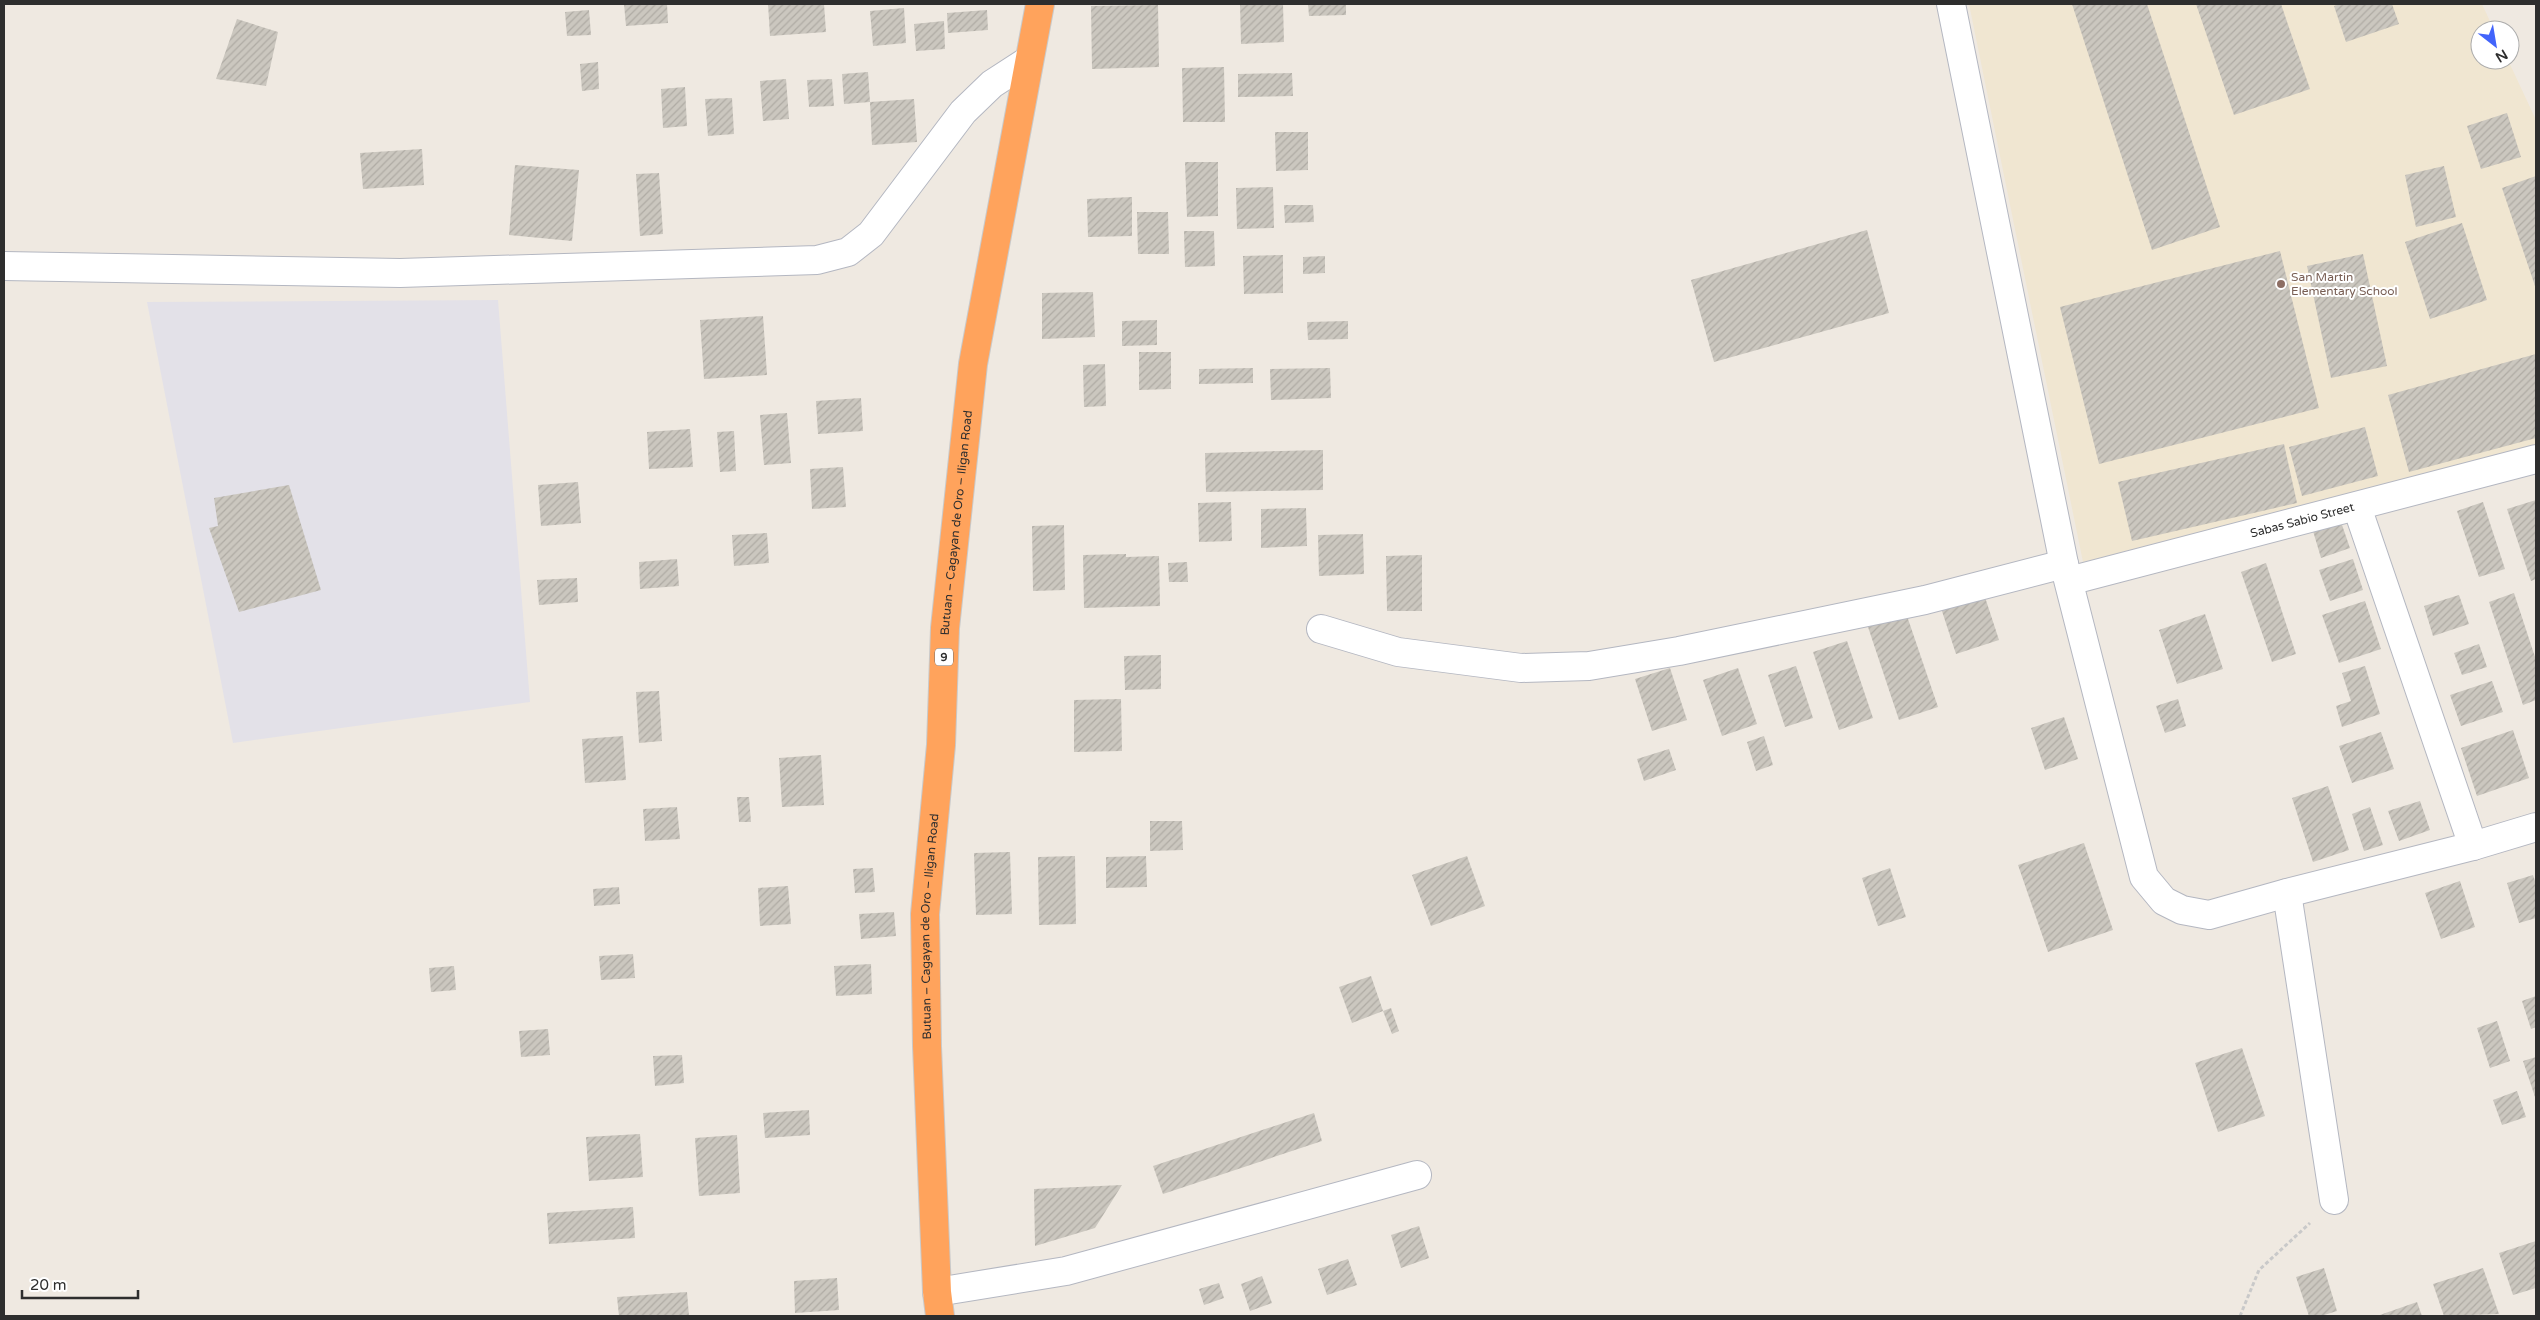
<svg xmlns="http://www.w3.org/2000/svg" width="2540" height="1320" font-family="'Varela Round',sans-serif">
<style>
.industrial{fill:#e3e1e8}
.education{fill:#f0e6d1}
.building{fill:url(#building-hatch)}
.lines{fill:none;stroke-linecap:round;stroke-linejoin:round}
.minor-casing{stroke:#b4b7c1;stroke-width:30}
.highway-casing{stroke:#c9c9c9;stroke-width:30}
.path{stroke:#c9c9c9;stroke-width:3;stroke-dasharray:4 2.5;stroke-linecap:butt}
.minor{stroke:#fff;stroke-width:28}
.highway{stroke:#ffa35c;stroke-width:28}
.education-dot{fill:#8d6e63;stroke:#fff;stroke-width:2}
.labels{text-anchor:middle;stroke-width:4;stroke-linejoin:round;paint-order:stroke}
.shield{fill:#fff;stroke:#6d6d6d;stroke-width:1}
.shield-label{font-size:11px;font-weight:bold;fill:#2e2e2e}
.education-label{font-size:12px;fill:#785e54;stroke:#fff;text-anchor:start}
.street-label{font-size:12px;fill:#2e2e2e;stroke:#fff}
</style>
<defs>
<pattern id="building-hatch" width="6" height="6" patternUnits="userSpaceOnUse" patternTransform="scale(1.25)"><rect width="6" height="6" fill="#cbc7bf"/><path d="M-1 1l2-2M0 6l6-6M5 7l2-2" fill="none" stroke="#afaba4"/></pattern>
</defs>
<rect width="100%" height="100%" fill="#efe9e1"/>
<path class="industrial" d="M 498,300 L 530,702 L 233,743 L 147,302 Z"/>
<path class="education" d="M 1969,4 L 2482,4 L 2494,30 L 2480,30 L 2480,60 L 2508,60 L 2536,120 L 2536,447 L 2083,562 Z"/>
<path class="building" d="M 624,4 L 667,4 L 668,23 L 626,26 Z
M 768,4 L 824,4 L 826,32 L 770,36 Z
M 1240,4 L 1283,4 L 1284,42 L 1241,44 Z
M 1308,4 L 1346,4 L 1346,15 L 1309,16 Z
M 2072,4 L 2147,4 L 2220,227 L 2152,250 Z
M 2196,4 L 2281,4 L 2310,89 L 2234,115 Z
M 2340,4 L 2392,4 L 2399,24 L 2346,42 L 2334,6 Z
M 1158,5 L 1159,67 L 1092,69 L 1091,6 Z
M 904,8 L 906,43 L 873,46 L 870,11 Z
M 589,10 L 591,35 L 567,36 L 565,12 Z
M 987,10 L 988,30 L 948,33 L 947,13 Z
M 237,19 L 278,32 L 266,86 L 216,79 Z
M 944,21 L 945,49 L 916,51 L 914,24 Z
M 598,62 L 599,89 L 582,91 L 580,64 Z
M 1224,67 L 1225,122 L 1183,122 L 1182,68 Z
M 868,72 L 870,102 L 844,104 L 842,74 Z
M 1292,73 L 1293,96 L 1238,97 L 1238,74 Z
M 786,79 L 789,119 L 763,121 L 760,81 Z
M 832,79 L 834,106 L 809,107 L 807,80 Z
M 685,87 L 687,126 L 663,128 L 661,89 Z
M 732,98 L 734,134 L 708,136 L 705,99 Z
M 914,99 L 917,142 L 872,145 L 870,102 Z
M 2507,113 L 2521,157 L 2481,169 L 2467,126 Z
M 1275,132 L 1308,132 L 1308,170 L 1276,171 Z
M 422,149 L 424,185 L 363,189 L 360,153 Z
M 1185,162 L 1218,162 L 1218,216 L 1187,217 Z
M 515,165 L 579,170 L 572,241 L 509,235 Z
M 2444,166 L 2456,217 L 2416,227 L 2405,175 Z
M 659,173 L 663,234 L 640,236 L 636,174 Z
M 2536,176 L 2536,289 L 2502,188 Z
M 1273,187 L 1274,228 L 1237,229 L 1236,188 Z
M 1132,197 L 1132,236 L 1088,237 L 1087,199 Z
M 1284,205 L 1313,205 L 1314,222 L 1285,223 Z
M 1137,212 L 1168,212 L 1169,254 L 1138,254 Z
M 2462,223 L 2487,300 L 2430,319 L 2405,242 Z
M 1867,230 L 1889,313 L 1714,362 L 1691,280 Z
M 1184,231 L 1214,231 L 1215,266 L 1185,267 Z
M 2280,251 L 2319,408 L 2099,464 L 2060,307 Z
M 2363,254 L 2387,366 L 2331,378 L 2307,266 Z
M 1283,255 L 1283,293 L 1244,294 L 1243,256 Z
M 1325,256 L 1325,273 L 1303,274 L 1303,257 Z
M 1093,292 L 1095,337 L 1042,339 L 1042,293 Z
M 763,316 L 767,375 L 704,379 L 700,320 Z
M 1157,320 L 1157,345 L 1122,346 L 1122,321 Z
M 1348,321 L 1348,339 L 1308,340 L 1307,322 Z
M 1139,352 L 1171,352 L 1171,389 L 1139,390 Z
M 2536,354 L 2536,438 L 2409,472 L 2388,395 Z
M 1105,364 L 1106,406 L 1084,407 L 1083,365 Z
M 1253,368 L 1253,383 L 1199,384 L 1199,369 Z
M 1330,368 L 1331,398 L 1271,400 L 1270,369 Z
M 861,398 L 863,431 L 818,434 L 816,401 Z
M 787,413 L 791,463 L 764,465 L 760,415 Z
M 2365,427 L 2378,476 L 2302,496 L 2289,447 Z
M 690,429 L 693,467 L 649,469 L 647,432 Z
M 734,431 L 736,471 L 720,472 L 717,432 Z
M 2284,444 L 2297,503 L 2132,541 L 2118,482 Z
M 1323,450 L 1323,490 L 1206,492 L 1205,453 Z
M 843,467 L 846,507 L 812,509 L 810,469 Z
M 578,482 L 581,523 L 541,526 L 538,485 Z
M 289,485 L 321,590 L 239,612 L 209,528 L 218,526 L 214,498 Z
M 2536,500 L 2536,579 L 2531,581 L 2507,509 Z
M 1231,502 L 1232,541 L 1199,542 L 1198,503 Z
M 2483,502 L 2505,569 L 2479,577 L 2457,511 Z
M 1306,508 L 1307,546 L 1261,548 L 1261,509 Z
M 2341,522 L 2350,548 L 2321,558 L 2313,531 Z
M 1064,525 L 1065,590 L 1033,591 L 1032,526 Z
M 767,533 L 769,563 L 734,566 L 732,535 Z
M 1363,534 L 1364,574 L 1319,576 L 1318,535 Z
M 1126,554 L 1126,557 L 1159,556 L 1160,606 L 1084,608 L 1083,555 Z
M 1422,555 L 1422,611 L 1387,611 L 1386,556 Z
M 677,559 L 679,586 L 640,589 L 639,562 Z
M 2353,559 L 2363,590 L 2330,601 L 2319,570 Z
M 1187,562 L 1188,582 L 1169,582 L 1168,563 Z
M 2266,563 L 2296,654 L 2272,662 L 2241,572 Z
M 577,578 L 578,602 L 539,605 L 537,580 Z
M 1982,588 L 1999,640 L 1956,654 L 1939,602 Z
M 2514,593 L 2536,660 L 2536,700 L 2523,705 L 2489,602 Z
M 2459,595 L 2469,624 L 2433,636 L 2424,606 Z
M 2365,601 L 2381,649 L 2339,663 L 2322,615 Z
M 1906,613 L 1938,707 L 1899,720 L 1868,627 Z
M 2205,614 L 2223,669 L 2177,684 L 2159,630 Z
M 1847,641 L 1873,718 L 1839,730 L 1813,652 Z
M 2479,644 L 2487,667 L 2462,675 L 2454,653 Z
M 1161,655 L 1161,689 L 1125,690 L 1124,656 Z
M 1796,666 L 1813,718 L 1785,727 L 1768,675 Z
M 2365,666 L 2380,714 L 2342,727 L 2336,706 L 2351,701 L 2342,673 Z
M 1670,668 L 1687,720 L 1652,731 L 1635,679 Z
M 1738,668 L 1757,724 L 1722,736 L 1703,680 Z
M 2492,681 L 2503,712 L 2461,726 L 2450,695 Z
M 659,691 L 662,741 L 639,743 L 636,692 Z
M 1121,699 L 1122,751 L 1074,752 L 1074,700 Z
M 2178,699 L 2186,726 L 2165,733 L 2156,706 Z
M 2064,717 L 2078,759 L 2045,770 L 2031,728 Z
M 2513,730 L 2529,778 L 2477,796 L 2461,748 Z
M 2381,732 L 2394,769 L 2352,783 L 2339,746 Z
M 623,736 L 626,780 L 585,783 L 582,739 Z
M 1764,736 L 1773,765 L 1756,771 L 1747,742 Z
M 1669,749 L 1676,770 L 1644,781 L 1637,759 Z
M 821,755 L 824,805 L 782,807 L 779,758 Z
M 2328,786 L 2349,850 L 2313,862 L 2292,798 Z
M 737,797 L 749,797 L 751,822 L 739,822 Z
M 2420,801 L 2430,830 L 2399,841 L 2388,811 Z
M 677,807 L 680,839 L 645,841 L 643,809 Z
M 2370,807 L 2383,845 L 2364,851 L 2352,814 Z
M 1150,821 L 1182,821 L 1183,850 L 1150,851 Z
M 2084,843 L 2113,930 L 2048,952 L 2018,865 Z
M 1010,852 L 1012,914 L 976,915 L 974,853 Z
M 1075,856 L 1076,924 L 1039,925 L 1038,857 Z
M 1146,856 L 1147,887 L 1106,888 L 1106,857 Z
M 1467,856 L 1485,906 L 1431,926 L 1412,875 Z
M 873,868 L 875,892 L 855,893 L 853,869 Z
M 1890,868 L 1906,917 L 1878,926 L 1862,878 Z
M 2533,875 L 2536,884 L 2536,918 L 2519,923 L 2507,883 Z
M 2460,881 L 2475,927 L 2441,939 L 2425,893 Z
M 788,886 L 791,924 L 760,926 L 758,888 Z
M 619,887 L 620,904 L 594,906 L 593,889 Z
M 894,912 L 896,936 L 861,939 L 859,914 Z
M 633,954 L 635,978 L 601,980 L 599,956 Z
M 871,964 L 872,994 L 836,996 L 834,966 Z
M 454,966 L 456,990 L 431,992 L 429,968 Z
M 1371,976 L 1383,1011 L 1352,1023 L 1339,987 Z
M 2536,996 L 2536,1027 L 2531,1029 L 2522,1001 Z
M 1391,1008 L 1399,1031 L 1392,1034 L 1383,1011 Z
M 2497,1021 L 2510,1061 L 2490,1068 L 2477,1028 Z
M 548,1029 L 550,1055 L 521,1057 L 519,1031 Z
M 2242,1048 L 2265,1116 L 2218,1132 L 2195,1063 Z
M 682,1055 L 684,1083 L 655,1086 L 653,1056 Z
M 2536,1057 L 2536,1100 L 2523,1061 Z
M 2517,1091 L 2526,1117 L 2502,1125 L 2493,1100 Z
M 809,1110 L 810,1135 L 765,1138 L 763,1113 Z
M 1314,1113 L 1322,1141 L 1163,1194 L 1153,1166 Z
M 640,1134 L 643,1177 L 589,1181 L 586,1137 Z
M 737,1135 L 740,1193 L 699,1196 L 695,1138 Z
M 1122,1185 L 1095,1228 L 1035,1246 L 1034,1189 Z
M 633,1207 L 635,1238 L 549,1244 L 547,1213 Z
M 1419,1226 L 1429,1258 L 1401,1268 L 1391,1235 Z
M 2536,1241 L 2536,1288 L 2513,1295 L 2499,1253 Z
M 1348,1259 L 1357,1285 L 1327,1295 L 1318,1269 Z
M 2324,1268 L 2337,1311 L 2321,1316 L 2309,1316 L 2296,1277 Z
M 2483,1268 L 2499,1314 L 2444,1316 L 2433,1284 Z
M 1262,1276 L 1272,1303 L 1250,1311 L 1241,1284 Z
M 837,1278 L 839,1310 L 795,1313 L 794,1281 Z
M 1219,1283 L 1224,1298 L 1204,1305 L 1199,1289 Z
M 687,1292 L 689,1316 L 619,1316 L 617,1297 Z
M 2417,1302 L 2422,1316 L 2377,1316 Z"/>
<g class="lines">
<g class="minor-casing">
<g id="minor">
<path d="M 1951,4 L 2064,564 L 2144,877 L 2164,901 L 2182,910 L 2209,915 L 2287,893 L 2473,846 L 2536,827"/>
<path d="M 4,266 L 400,273 L 817,260 L 848,252 L 871,234 L 963,112 L 992,84 L 1029,60"/>
<path d="M 2357,507 L 2473,846"/>
<path id="s1" d="M 2069,581 L 2536,459"/>
<path d="M 1321,629 L 1398,652 L 1521,668 L 1589,666 L 1679,651 L 1925,600 L 2064,564"/>
<path d="M 2287,893 L 2334,1200"/>
<path d="M 937,1292 L 1066,1271 L 1417,1175"/>
</g>
</g>
<g class="highway-casing">
<g id="highway">
<path id="s2" d="M 940,1316 L 937,1292 L 927,1046 L 925,914 L 941,745 L 945,628 L 973,364 L 1040,4"/>
</g>
</g>
<path class="path" d="M 2240,1316 L 2259,1270 L 2310,1223"/>
<use href="#minor" class="minor"/>
<use href="#highway" class="highway"/>
</g>
<circle class="education-dot" cx="2281" cy="284" r="5"/>
<g class="labels">
<rect class="shield" x="935" y="648.5" width="18" height="17" rx="4"/>
<g class="shield-label">
<text x="944" y="661">9</text>
</g>
<g class="education-label">
<text x="2291" y="281">San Martin<tspan x="2291" dy="14">Elementary School</tspan></text>
</g>
<g class="street-label">
<text dy="4" stroke="none"><textPath href="#s1" startOffset="241">Sabas Sabio Street</textPath></text>
<text dy="4" stroke="none"><textPath href="#s2" startOffset="795">Butuan – Cagayan de Oro – Iligan Road</textPath></text>
<text dy="4" stroke="none"><textPath href="#s2" startOffset="390">Butuan – Cagayan de Oro – Iligan Road</textPath></text>
</g>
</g>
<rect width="2540" height="1320" fill="none" stroke="#2e2e2e" stroke-width="10"/>
<g transform="translate(2495 45) rotate(149)"><circle r="24" fill="#ffffff" stroke="#ababab"/>
<path d="M0-4L9 19L0 12L-9 19Z" fill="#4264fb"/>
<text y="-8" font-size="14" font-weight="bold" text-anchor="middle" fill="#2e2e2e">N</text>
</g>
<path d="M22 1290v8h116v-8" fill="none" stroke="#2e2e2e" stroke-width="2.5"/>
<text x="30" y="1290" font-size="15" fill="#2e2e2e" stroke="#ffffff" stroke-width="4" paint-order="stroke">20 m</text>
</svg>
